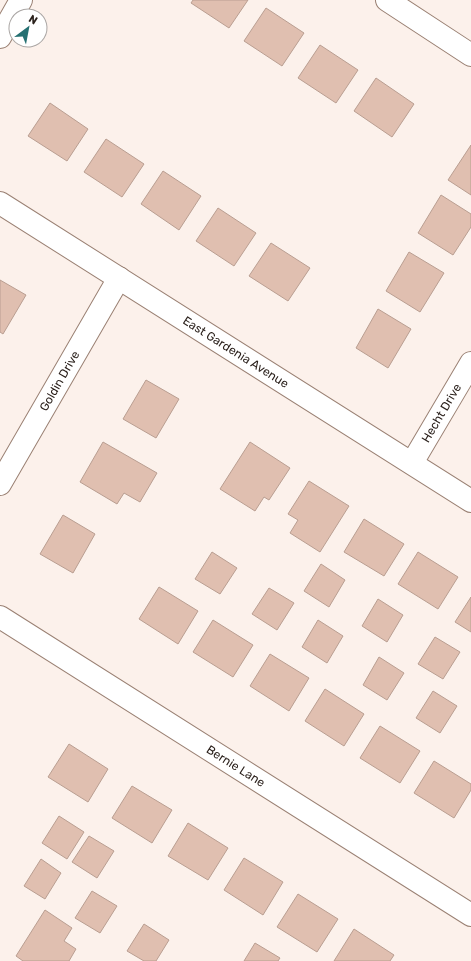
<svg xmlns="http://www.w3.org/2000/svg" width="471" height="961" font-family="Rubik,sans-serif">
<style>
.building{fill:#e0bfb0;stroke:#b99e91}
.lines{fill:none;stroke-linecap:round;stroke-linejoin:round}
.minor-casing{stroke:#9a8073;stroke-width:24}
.minor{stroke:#fff;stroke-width:22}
.labels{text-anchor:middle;stroke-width:3.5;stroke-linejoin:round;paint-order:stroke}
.street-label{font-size:12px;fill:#2b211c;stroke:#fff}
</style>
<rect width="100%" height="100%" fill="#fcf1eb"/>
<path class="building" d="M 193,0 L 248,0 L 229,28 L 191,3 Z
M 266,8 L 304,33 L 282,66 L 244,41 Z
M 320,45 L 358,70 L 336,103 L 298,78 Z
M 376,78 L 414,104 L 392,137 L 354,111 Z
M 50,103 L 88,129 L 67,161 L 28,136 Z
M 106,139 L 144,164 L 122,197 L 84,172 Z
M 471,145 L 471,195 L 448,180 Z
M 163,171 L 201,196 L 179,230 L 141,204 Z
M 441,195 L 471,214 L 471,227 L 453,255 L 418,233 Z
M 218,208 L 256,233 L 234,266 L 196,241 Z
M 271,243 L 310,268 L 288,301 L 249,276 Z
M 409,252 L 444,273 L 420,312 L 386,291 Z
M 0,280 L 26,295 L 3,334 L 0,332 Z
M 378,309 L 411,329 L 388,368 L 356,348 Z
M 146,380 L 179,399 L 156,438 L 123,419 Z
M 103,442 L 157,473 L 140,502 L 124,493 L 117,504 L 80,482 Z
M 250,442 L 290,468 L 269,500 L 264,497 L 255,511 L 220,489 Z
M 309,481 L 349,506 L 320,552 L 290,533 L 298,520 L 288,514 Z
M 63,515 L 95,534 L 73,573 L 40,554 Z
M 364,519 L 404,544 L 384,576 L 344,552 Z
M 212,552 L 237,568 L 220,594 L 195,579 Z
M 418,552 L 458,577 L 438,609 L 398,584 Z
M 321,564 L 345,580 L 329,607 L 304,591 Z
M 159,587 L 198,611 L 178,644 L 139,619 Z
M 269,588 L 294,603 L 277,630 L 252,614 Z
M 471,597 L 471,632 L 455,622 Z
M 378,599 L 403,615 L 387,642 L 362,626 Z
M 213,620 L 253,645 L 233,677 L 193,652 Z
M 318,620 L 343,636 L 327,663 L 302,647 Z
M 435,637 L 460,652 L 443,679 L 418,664 Z
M 270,654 L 309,678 L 289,711 L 250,686 Z
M 379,657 L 404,673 L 387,700 L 363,685 Z
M 325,689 L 364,714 L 344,746 L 305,721 Z
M 433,691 L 457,706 L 440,733 L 416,718 Z
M 380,726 L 420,751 L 400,783 L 360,758 Z
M 69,744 L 108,769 L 88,802 L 48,777 Z
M 434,761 L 471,784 L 471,790 L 454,818 L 414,793 Z
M 132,786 L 172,810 L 152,843 L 112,818 Z
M 59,816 L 84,832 L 67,859 L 42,843 Z
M 188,823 L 228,848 L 208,880 L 168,856 Z
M 89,836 L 114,851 L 97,878 L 72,862 Z
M 244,858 L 283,882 L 263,915 L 224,890 Z
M 41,859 L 61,873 L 45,899 L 24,886 Z
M 92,891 L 117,906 L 100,933 L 75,918 Z
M 298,894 L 338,919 L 317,952 L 277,927 Z
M 45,910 L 72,928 L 64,941 L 76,949 L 69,961 L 23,961 L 16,956 Z
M 144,924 L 169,940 L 156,961 L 144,961 L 127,951 Z
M 354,929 L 394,955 L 390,961 L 334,961 Z
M 255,943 L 280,958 L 278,961 L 244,961 Z"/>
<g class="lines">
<g class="minor-casing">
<g id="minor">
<path d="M 387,0 L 471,55"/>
<path d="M 0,37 L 21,0"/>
<path id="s1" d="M 0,203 L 471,501"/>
<path id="s2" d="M 412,463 L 471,363"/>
<path id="s3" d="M 0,484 L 119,278"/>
<path id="s4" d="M 0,617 L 471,915"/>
</g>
</g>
<use href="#minor" class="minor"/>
</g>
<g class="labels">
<g class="street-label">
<text dy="4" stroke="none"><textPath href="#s1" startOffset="279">East Gardenia Avenue</textPath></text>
<text dy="4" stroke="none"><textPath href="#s3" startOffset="119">Goldin Drive</textPath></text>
<text dy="4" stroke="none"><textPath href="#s2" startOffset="58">Hecht Drive</textPath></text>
<text dy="4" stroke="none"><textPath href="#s4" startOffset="279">Bernie Lane</textPath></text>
</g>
</g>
<g transform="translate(28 28) rotate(32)"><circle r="19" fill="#ffffff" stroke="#aaa6a4"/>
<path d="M0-3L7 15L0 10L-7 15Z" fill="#257072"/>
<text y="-6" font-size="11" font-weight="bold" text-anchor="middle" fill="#2b211c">N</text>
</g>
</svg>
